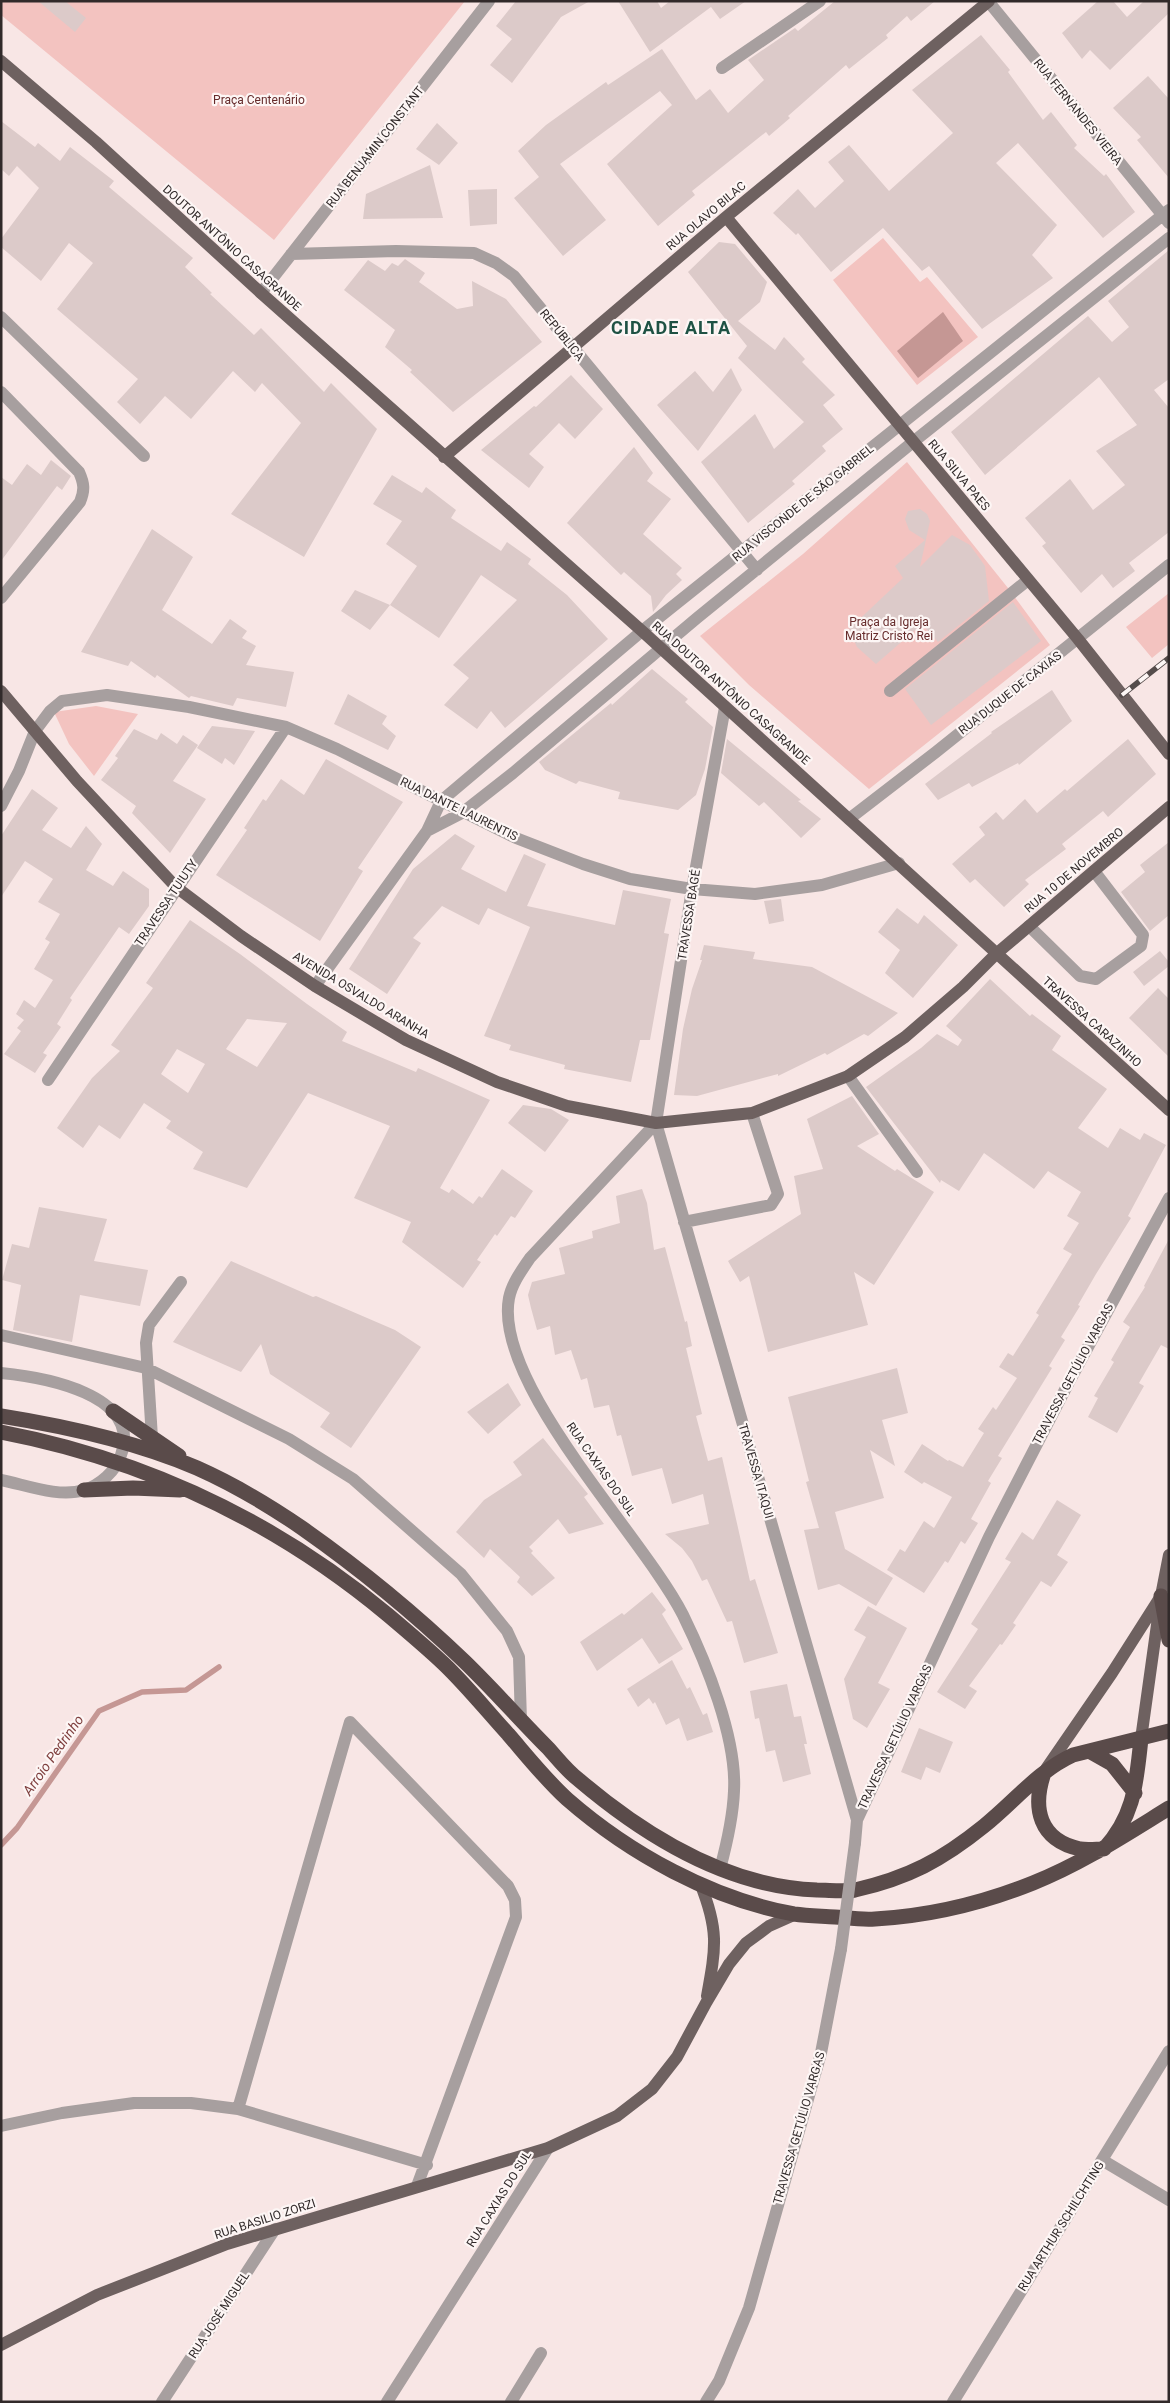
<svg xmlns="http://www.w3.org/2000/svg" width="1170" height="2403" font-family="Roboto,sans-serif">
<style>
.green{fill:#f3c3c0}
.water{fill:#c59794}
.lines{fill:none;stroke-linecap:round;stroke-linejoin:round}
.stream{stroke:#c59794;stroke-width:5.5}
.building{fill:#dccac9;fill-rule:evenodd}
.minor{stroke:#a79f9f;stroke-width:12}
.major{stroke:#6e6160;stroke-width:12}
.highway{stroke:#5a4b4a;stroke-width:15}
.rail-casing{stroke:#554c4b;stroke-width:5.5}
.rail{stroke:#fdf6f5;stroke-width:4;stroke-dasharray:11;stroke-linecap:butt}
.minor-bridge{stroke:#a79f9f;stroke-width:12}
.labels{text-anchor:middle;stroke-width:4.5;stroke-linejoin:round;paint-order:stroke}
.park-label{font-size:12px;fill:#662b2b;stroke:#fdf6f5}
.street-label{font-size:12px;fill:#312a2a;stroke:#fdf6f5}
.water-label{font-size:14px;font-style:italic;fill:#804140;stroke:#fdf6f5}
.district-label{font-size:18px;font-weight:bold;letter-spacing:1px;fill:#1f5244;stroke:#fdf6f5}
</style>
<rect width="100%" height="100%" fill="#f8e6e5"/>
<path class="green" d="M 1,1 L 465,1 L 274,240 L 1,15 Z
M 883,238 L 920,282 L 927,277 L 978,337 L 917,385 L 833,280 Z
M 907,462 L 1008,588 L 1050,645 L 869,789 L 749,685 L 700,636 L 803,554 Z
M 1169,593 L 1169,644 L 1152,658 L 1126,627 Z
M 96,706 L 138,714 L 94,776 L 69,744 L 54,712 Z"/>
<path class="water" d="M 943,312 L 963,341 L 918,378 L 897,351 Z"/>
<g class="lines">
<path class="stream" d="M 1,1845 L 17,1828 L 99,1711 L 142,1692 L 186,1690 L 219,1667"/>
</g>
<path class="building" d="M 38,1 L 65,1 L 86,18 L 75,32 Z
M 516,1 L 590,1 L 561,17 L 512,83 L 490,65 L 512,39 L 496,26 Z
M 618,1 L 657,1 L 661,8 L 670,1 L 746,1 L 720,19 L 711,7 L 650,52 Z
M 835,1 L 935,1 L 911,21 L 907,16 L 886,35 L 888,38 L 849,69 L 846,65 L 788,116 L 790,118 L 769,136 L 766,132 L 692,191 L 695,195 L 658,226 L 607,164 L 672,105 L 660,91 L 560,164 L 606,220 L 563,256 L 514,198 L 539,177 L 518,151 L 546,125 L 606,82 L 608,85 L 662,49 L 696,100 L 710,89 L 728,113 L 764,80 L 748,60 L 795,28 L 798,31 Z
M 1098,1 L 1113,1 L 1127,17 L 1144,1 L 1169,1 L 1169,13 L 1110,70 L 1090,50 L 1082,59 L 1062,33 Z
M 981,35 L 1010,70 L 1008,72 L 1043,120 L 1051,112 L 1077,145 L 1074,148 L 1104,176 L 1106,174 L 1135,212 L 1103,238 L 1018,143 L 996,163 L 1057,225 L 1032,255 L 1053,278 L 982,329 L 929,266 L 922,271 L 883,228 L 831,272 L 798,233 L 796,235 L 773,213 L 798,189 L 815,208 L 844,181 L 828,162 L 849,145 L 889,191 L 953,133 L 912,90 Z
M 1148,76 L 1169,99 L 1169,178 L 1137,140 L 1141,137 L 1113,108 Z
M 1,121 L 35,147 L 38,143 L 60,161 L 70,147 L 114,181 L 109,187 L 193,258 L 185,267 L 212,293 L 210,294 L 254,335 L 261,328 L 324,392 L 331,383 L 377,429 L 304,557 L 231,514 L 301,423 L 262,383 L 255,392 L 233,371 L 191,419 L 165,396 L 140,424 L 117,402 L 138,379 L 57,309 L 93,263 L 69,243 L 41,281 L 1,247 L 1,239 L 39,188 L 17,166 L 9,176 L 1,169 Z
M 437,123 L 458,143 L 439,165 L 416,149 Z
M 430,165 L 443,218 L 363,219 L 366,194 Z
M 497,189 L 497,224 L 470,226 L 468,190 Z
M 719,242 L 735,244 L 767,282 L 760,302 L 738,321 L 775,350 L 784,337 L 805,359 L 802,362 L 835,395 L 823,405 L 843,429 L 822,446 L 826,451 L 792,481 L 795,484 L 748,523 L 701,462 L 755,414 L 774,449 L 804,422 L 738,358 L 747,346 L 688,272 Z
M 1169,250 L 1169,379 L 1154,390 L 1169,408 L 1169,532 L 1129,563 L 1135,571 L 1113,588 L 1102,574 L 1081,593 L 1042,546 L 1046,543 L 1025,518 L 1070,479 L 1093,510 L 1125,485 L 1096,451 L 1137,425 L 1099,377 L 985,475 L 951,432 L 1088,316 L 1112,342 L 1129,327 L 1108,301 Z
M 405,259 L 425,273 L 419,282 L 457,309 L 473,306 L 472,281 L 506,299 L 542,342 L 453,412 L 410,372 L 412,370 L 385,347 L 395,330 L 344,290 L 368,260 L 385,271 L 392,263 L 398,266 Z
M 731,368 L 742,390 L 698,451 L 657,405 L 695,371 L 713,392 Z
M 571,375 L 603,409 L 575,439 L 559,423 L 529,454 L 544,467 L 529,488 L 481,450 L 534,406 L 536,407 Z
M 634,447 L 653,473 L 647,481 L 671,499 L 643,534 L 682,568 L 676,574 L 682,580 L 666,595 L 653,612 L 651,596 L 624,572 L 621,575 L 567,523 Z
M 51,460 L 71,476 L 62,490 L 57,486 L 1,561 L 1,477 L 12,485 L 27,464 L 41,475 Z
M 392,475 L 422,493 L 426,487 L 456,510 L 451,518 L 501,551 L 507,542 L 531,559 L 528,564 L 567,595 L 608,639 L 505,728 L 491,711 L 477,729 L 444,705 L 469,678 L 453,665 L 517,600 L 481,575 L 439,638 L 390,605 L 417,566 L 386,544 L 402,521 L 373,504 Z
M 920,509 L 927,514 L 930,521 L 920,567 L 952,535 L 970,545 L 985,566 L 989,601 L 938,642 L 922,624 L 876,664 L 857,647 L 849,629 L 903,578 L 895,566 L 925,540 L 909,530 L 905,519 L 908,511 Z
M 152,529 L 193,557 L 162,610 L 212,644 L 230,619 L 247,631 L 242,638 L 256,646 L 246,665 L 294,672 L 286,707 L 237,698 L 233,706 L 191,696 L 189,698 L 157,675 L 155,678 L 131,661 L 128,666 L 81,652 Z
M 355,590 L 390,605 L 370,630 L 341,611 Z
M 1013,602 L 1041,641 L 931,725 L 905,689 Z
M 652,669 L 688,699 L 685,702 L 713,727 L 705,769 L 696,795 L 678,810 L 618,799 L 620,792 L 579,781 L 576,784 L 545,770 L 539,762 L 611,703 L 612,705 Z
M 1052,690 L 1072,721 L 1019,765 L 1018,763 L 972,787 L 969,783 L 938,800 L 925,784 L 992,733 L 991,732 Z
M 348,694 L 387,716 L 382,724 L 396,736 L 388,750 L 334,724 Z
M 212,726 L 255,731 L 234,765 L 225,758 L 222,764 L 197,748 Z
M 134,729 L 157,740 L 161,733 L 177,744 L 183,735 L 198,745 L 173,781 L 206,799 L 170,853 L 132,813 L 136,806 L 101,780 L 118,758 L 115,756 Z
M 727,739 L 801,800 L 798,801 L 821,819 L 801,838 L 764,802 L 759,806 L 721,773 Z
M 1128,739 L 1156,774 L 1108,817 L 1103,811 L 1062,844 L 1066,849 L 1025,880 L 1029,884 L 1004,907 L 975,879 L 970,883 L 952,864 L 985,835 L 979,827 L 996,812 L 1003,820 L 1025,799 L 1037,813 L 1065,789 L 1067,791 Z
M 326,759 L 403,802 L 358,868 L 363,871 L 320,941 L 216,875 L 247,830 L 244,828 L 263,799 L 266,801 L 281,779 L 304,795 Z
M 32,789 L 58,808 L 42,830 L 71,848 L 86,826 L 102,844 L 86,870 L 113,886 L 123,871 L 149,889 L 149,906 L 129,934 L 119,927 L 70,998 L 72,1000 L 57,1024 L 61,1027 L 43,1053 L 47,1055 L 35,1073 L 4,1054 L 21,1031 L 17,1028 L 24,1020 L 16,1014 L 24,1000 L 35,1008 L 53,980 L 34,969 L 50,942 L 45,939 L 60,914 L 38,902 L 53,879 L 25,861 L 1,897 L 1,836 Z
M 455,834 L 475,846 L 461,869 L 506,892 L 524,854 L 546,864 L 527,906 L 615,925 L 623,890 L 671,899 L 664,933 L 669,934 L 650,1040 L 640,1040 L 631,1082 L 564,1069 L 565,1065 L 509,1050 L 511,1045 L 484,1036 L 530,927 L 488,908 L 479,925 L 442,906 L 413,938 L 421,943 L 387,994 L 349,969 L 413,869 Z
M 1169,842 L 1169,915 L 1150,931 L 1121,892 L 1145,872 L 1140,865 Z
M 781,899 L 784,921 L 769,924 L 764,901 Z
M 897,908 L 918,924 L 924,915 L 958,945 L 913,998 L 885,973 L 900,950 L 878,932 Z
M 190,920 L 240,954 L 307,1004 L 347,1032 L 342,1041 L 416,1072 L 418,1068 L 490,1100 L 440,1188 L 449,1193 L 452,1189 L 473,1204 L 479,1196 L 482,1198 L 502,1169 L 533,1191 L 515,1218 L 511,1216 L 497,1236 L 495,1234 L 477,1260 L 481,1262 L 463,1288 L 402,1242 L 411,1222 L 354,1198 L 390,1126 L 308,1093 L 247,1188 L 193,1169 L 203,1152 L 166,1128 L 171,1121 L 144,1103 L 120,1139 L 99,1125 L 83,1148 L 57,1128 L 92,1078 L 120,1051 L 111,1045 L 153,988 L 146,983 ZM 247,1019 L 287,1023 L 257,1067 L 226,1049 ZM 177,1049 L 205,1064 L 188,1093 L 161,1074 Z
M 704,945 L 755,952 L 753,959 L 812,967 L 898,1013 L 868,1036 L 864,1034 L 827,1055 L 825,1053 L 778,1076 L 778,1074 L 697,1096 L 674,1095 L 683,1029 L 692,989 L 702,960 L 700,960 Z
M 1160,951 L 1169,962 L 1169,966 L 1144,986 L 1133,972 Z
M 990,979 L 1030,1016 L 1032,1014 L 1061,1036 L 1052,1050 L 1107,1089 L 1078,1128 L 1108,1148 L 1120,1128 L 1140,1140 L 1144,1133 L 1166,1145 L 1128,1216 L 1131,1218 L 1096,1274 L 1078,1305 L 1080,1306 L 1061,1337 L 1065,1340 L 1049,1366 L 1052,1368 L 998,1456 L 1002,1458 L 988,1481 L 991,1483 L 971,1519 L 978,1523 L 965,1544 L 961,1541 L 948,1563 L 945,1561 L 924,1593 L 887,1570 L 900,1549 L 905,1552 L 924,1521 L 934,1528 L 952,1497 L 924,1482 L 922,1484 L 904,1472 L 922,1444 L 948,1461 L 949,1460 L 963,1467 L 984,1433 L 978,1429 L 993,1407 L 996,1410 L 1017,1378 L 999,1367 L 1008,1353 L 1013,1356 L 1039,1315 L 1036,1313 L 1072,1254 L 1063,1249 L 1079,1223 L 1067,1216 L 1081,1192 L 1048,1171 L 1034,1189 L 984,1153 L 959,1191 L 941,1180 L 940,1183 L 866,1087 L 921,1048 L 937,1034 L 958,1046 L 962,1040 L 946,1026 Z
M 1158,988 L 1169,999 L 1169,1057 L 1129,1018 Z
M 852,1096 L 879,1134 L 857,1146 L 895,1171 L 897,1169 L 934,1192 L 874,1285 L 854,1272 L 868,1325 L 768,1352 L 749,1276 L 740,1282 L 728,1261 L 801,1214 L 794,1176 L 823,1169 L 807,1119 Z
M 523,1105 L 551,1109 L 569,1120 L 545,1152 L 508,1123 Z
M 642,1189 L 647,1203 L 654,1250 L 665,1247 L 685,1322 L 687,1321 L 692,1346 L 686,1348 L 702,1414 L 696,1416 L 708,1461 L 722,1457 L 750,1581 L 755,1579 L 778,1653 L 744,1663 L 732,1621 L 727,1622 L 707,1579 L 702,1581 L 692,1561 L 682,1548 L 665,1534 L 709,1524 L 703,1494 L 672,1504 L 662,1468 L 632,1476 L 621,1435 L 617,1436 L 609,1405 L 594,1408 L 587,1378 L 581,1380 L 571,1350 L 555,1355 L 550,1326 L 537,1330 L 531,1308 L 528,1295 L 532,1282 L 565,1274 L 559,1248 L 593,1238 L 592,1231 L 620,1223 L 616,1196 Z
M 39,1207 L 107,1219 L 94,1261 L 148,1270 L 140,1306 L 80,1295 L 72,1342 L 13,1330 L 21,1285 L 2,1280 L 12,1244 L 29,1248 Z
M 1169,1239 L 1169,1349 L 1161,1345 L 1139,1383 L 1144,1386 L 1117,1433 L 1088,1417 L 1098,1398 L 1094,1396 L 1114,1362 L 1111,1360 L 1130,1327 L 1123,1322 L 1145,1287 L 1144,1286 Z
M 231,1261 L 313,1297 L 316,1296 L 395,1330 L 421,1347 L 351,1448 L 320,1427 L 330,1413 L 270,1374 L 261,1344 L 241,1372 L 173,1342 Z
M 897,1368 L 908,1413 L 882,1420 L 895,1466 L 870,1450 L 884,1498 L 835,1512 L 845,1549 L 893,1578 L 876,1606 L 839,1584 L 818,1590 L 804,1530 L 819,1528 L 806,1482 L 809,1481 L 788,1397 Z
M 508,1383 L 521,1405 L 488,1434 L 467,1412 Z
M 543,1438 L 588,1494 L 584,1497 L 604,1524 L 569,1534 L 558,1519 L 529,1547 L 533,1551 L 531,1553 L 555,1578 L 532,1596 L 517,1582 L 520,1577 L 490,1549 L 484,1558 L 456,1532 L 484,1500 L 522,1475 L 513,1462 Z
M 1057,1500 L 1081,1515 L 1057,1555 L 1068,1562 L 1051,1587 L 1041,1581 L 1013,1623 L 1016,1625 L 1002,1645 L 1000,1644 L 969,1686 L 977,1691 L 965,1709 L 937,1692 L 978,1629 L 971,1624 L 1011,1562 L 1005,1559 L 1022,1532 L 1033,1540 Z
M 652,1592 L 666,1610 L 662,1614 L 683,1649 L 659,1664 L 642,1638 L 597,1671 L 580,1642 L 622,1613 L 624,1615 Z
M 868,1606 L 907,1628 L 878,1683 L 890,1689 L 867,1728 L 853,1719 L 844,1679 L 866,1637 L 854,1630 Z
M 672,1660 L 687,1689 L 690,1687 L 703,1715 L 707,1713 L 713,1732 L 687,1741 L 679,1718 L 666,1725 L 655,1702 L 653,1704 L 649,1698 L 638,1707 L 627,1689 Z
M 787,1684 L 794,1717 L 801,1716 L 807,1744 L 804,1744 L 811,1774 L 783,1782 L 775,1750 L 766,1752 L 759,1718 L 755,1719 L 750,1691 Z
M 919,1728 L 953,1742 L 940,1773 L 926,1767 L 921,1780 L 901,1772 Z"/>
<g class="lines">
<path class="minor" d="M 988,1 L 1169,223
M 722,68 L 820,1
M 291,254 L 396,251 L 474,253 L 496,263 L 514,276 L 757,570
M 261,293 L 489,1
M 1,317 L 144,456
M 1,392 L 79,472 C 84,483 85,490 80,502 L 1,598
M 890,691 L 1028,580
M 725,707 L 692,889 L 656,1123 L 857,1820
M 1,806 L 19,771 L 35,731 L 50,711 L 62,701 L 107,695 L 189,707 L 286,727 L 337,749 L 516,838 L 583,864 L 630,879 L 692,889 L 755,894 L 822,885 L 899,863
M 849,819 L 936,752 L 1169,565
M 427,831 L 462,813 L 513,773 L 697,618 L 913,442 L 1169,238
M 1029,926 L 1080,976 L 1096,979 L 1141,946 L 1143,935 L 1094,871
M 315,986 L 427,831 L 441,801 L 642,631 L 1169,210
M 848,1076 L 917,1172
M 48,1080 L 286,727
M 656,1123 L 530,1258 C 522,1270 512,1283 509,1298 C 493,1384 643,1536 683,1615 C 706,1662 737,1738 734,1791 C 733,1817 727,1843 720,1869
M 684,1222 L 771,1205 L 778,1194 L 752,1113
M 1,1335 L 146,1368 L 289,1439 L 353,1479 L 461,1574 L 507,1631 L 519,1657 L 521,1721
M 1,1373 C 42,1377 143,1394 121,1455 C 116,1471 100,1485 84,1490 C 59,1498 26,1485 1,1480
M 152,1438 L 146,1343 L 149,1325 L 181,1282
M 855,1843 L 857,1820 L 989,1537 L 1069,1382 L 1169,1198
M 238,2109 L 350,1722 L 508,1886 L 515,1900 L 516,1917 L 417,2186
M 1,2126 L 62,2113 L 134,2103 L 191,2103 L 238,2109 L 427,2165
M 1102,2160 L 1169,2200
M 162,2402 L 275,2229
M 387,2402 L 548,2148
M 511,2402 L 541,2353
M 706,2402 L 719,2381 L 749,2308 L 821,2053 L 841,1949
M 953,2402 L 1169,2051"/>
<path class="major" d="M 1,61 L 96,142 L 261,293 L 642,631 L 1169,1110
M 726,217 L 1078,639 L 1169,754
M 444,457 L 726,217 L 989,1
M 1,691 L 77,781 L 176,887 L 241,936 L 315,986 L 406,1040 L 497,1082 L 567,1106 L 656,1123 L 752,1113 L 848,1076 L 905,1037 L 963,987 L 996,954 L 1169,807
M 1141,1739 L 1161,1596 L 1169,1555
M 1046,1769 L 1112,1673 L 1161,1596
M 700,1883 C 719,1930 716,1947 707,1996
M 1,2345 L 97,2295 L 227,2244 L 548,2148 L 617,2116 L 652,2089 L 677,2057 L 706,2003 L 729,1964 L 746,1943 L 769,1926 L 796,1914"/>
<path class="highway" d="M 113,1411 L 179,1456
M 1,1416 C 64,1426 139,1443 197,1468 C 233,1484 270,1506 302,1528 C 359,1568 414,1613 464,1661 C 493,1689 520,1720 548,1748 C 558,1759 567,1771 579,1780 C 645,1836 728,1887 817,1890 C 829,1890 843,1892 855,1890 C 908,1878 942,1860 984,1826 C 1014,1802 1038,1771 1073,1755 L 1169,1731
M 1,1432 C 147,1460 274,1520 388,1615 C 407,1631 426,1647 444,1664 C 467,1686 487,1711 508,1734 C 527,1756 546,1780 567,1799 C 630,1854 712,1899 794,1914 C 808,1916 821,1916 835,1917 C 848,1918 862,1920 875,1919 C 929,1916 983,1903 1033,1883 C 1081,1864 1125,1835 1169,1808
M 84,1490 L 133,1488 L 180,1490
M 1161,1596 L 1169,1640
M 1089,1751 L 1112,1764 L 1135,1793
M 1044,1773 C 1032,1808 1039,1840 1080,1849 C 1088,1850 1097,1849 1104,1849 C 1135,1815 1136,1783 1141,1739"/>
<g class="rail-casing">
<path id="rail" d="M 1122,695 L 1169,658"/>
</g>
<use href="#rail" class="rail"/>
<path class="minor-bridge" d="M 841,1949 L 855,1843"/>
</g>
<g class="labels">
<g class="park-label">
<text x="259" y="104">Praça Centenário</text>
<text x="889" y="626">Praça da Igreja<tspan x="889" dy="14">Matriz Cristo Rei</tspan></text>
</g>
<g class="street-label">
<text transform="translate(1078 112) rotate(51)" y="4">RUA FERNANDES VIEIRA</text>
<text transform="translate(375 147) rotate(-52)" y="4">RUA BENJAMIN CONSTANT</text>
<text transform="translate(706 216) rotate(-40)" y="4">RUA OLAVO BILAC</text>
<text transform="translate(232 248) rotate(42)" y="4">DOUTOR ANTÔNIO CASAGRANDE</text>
<text transform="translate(562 335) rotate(51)" y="4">REPÚBLICA</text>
<text transform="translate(959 475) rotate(50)" y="4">RUA SILVA PAES</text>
<text transform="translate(803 503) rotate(-39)" y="4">RUA VISCONDE DE SÃO GABRIEL</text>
<text transform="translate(731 693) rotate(42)" y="4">RUA DOUTOR ANTÔNIO CASAGRANDE</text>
<text transform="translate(1010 693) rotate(-38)" y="4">RUA DUQUE DE CAXIAS</text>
<text transform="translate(459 809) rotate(26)" y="4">RUA DANTE LAURENTIS</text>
<text transform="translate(1074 870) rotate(-40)" y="4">RUA 10 DE NOVEMBRO</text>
<text transform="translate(166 903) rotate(-56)" y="4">TRAVESSA TUIUTY</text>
<text transform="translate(689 915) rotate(-81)" y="4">TRAVESSA BAGÉ</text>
<text transform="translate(361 995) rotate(31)" y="4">AVENIDA OSVALDO ARANHA</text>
<text transform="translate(1092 1022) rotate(42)" y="4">TRAVESSA CARAZINHO</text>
<text transform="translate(1073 1374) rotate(-62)" y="4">TRAVESSA GETÚLIO VARGAS</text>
<text transform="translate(601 1469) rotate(55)" y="4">RUA CAXIAS DO SUL</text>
<text transform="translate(756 1471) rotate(74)" y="4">TRAVESSA ITAQUI</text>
<text transform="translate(895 1737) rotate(-65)" y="4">TRAVESSA GETÚLIO VARGAS</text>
<text transform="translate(799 2128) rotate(-74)" y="4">TRAVESSA GETÚLIO VARGAS</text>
<text transform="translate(499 2199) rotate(-58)" y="4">RUA CAXIAS DO SUL</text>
<text transform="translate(265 2219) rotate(-18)" y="4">RUA BASILIO ZORZI</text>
<text transform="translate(1061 2226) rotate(-58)" y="4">RUA ARTHUR SCHILCHTING</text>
<text transform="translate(219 2315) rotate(-57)" y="4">RUA JOSÉ MIGUEL</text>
</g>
<g class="water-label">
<text transform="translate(53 1755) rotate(-55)" y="5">Arroio Pedrinho</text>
</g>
<g class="district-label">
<text x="671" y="334">CIDADE ALTA</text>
</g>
</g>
<rect width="1170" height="2403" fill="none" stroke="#312a2a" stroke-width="5"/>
</svg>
